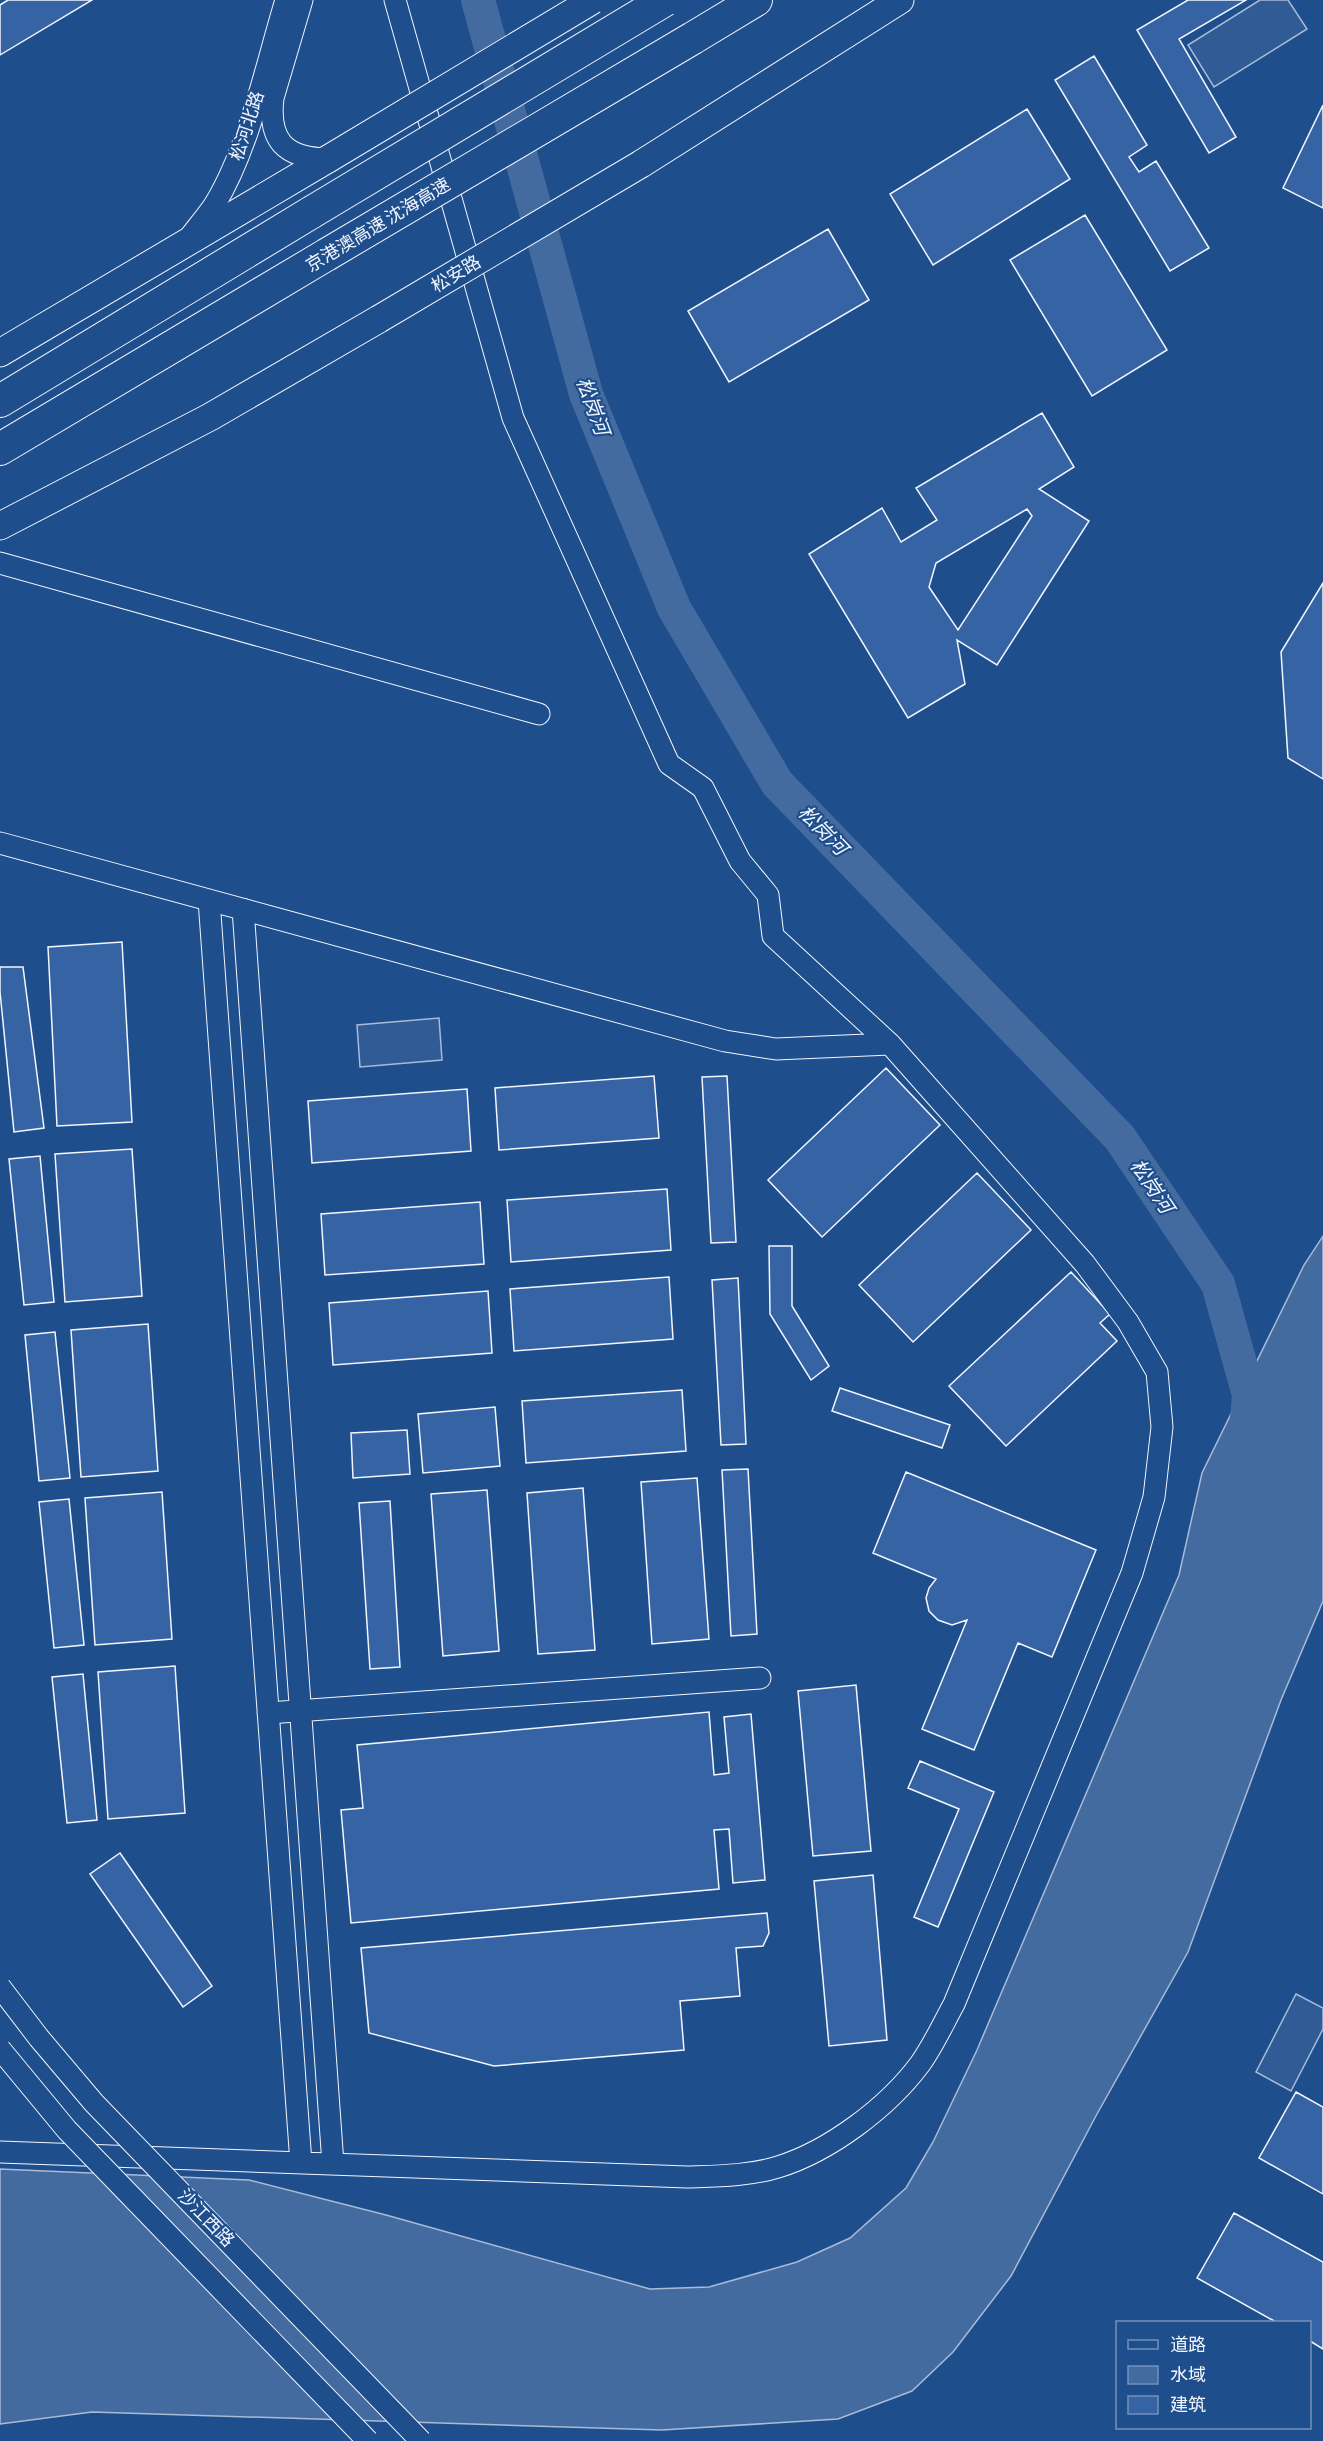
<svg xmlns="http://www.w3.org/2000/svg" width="1323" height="2441" font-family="'Sofia Sans Condensed','Noto Sans SC',sans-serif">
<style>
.built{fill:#305b95;stroke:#a8bbd7;stroke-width:1.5}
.water{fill:#446ba0;stroke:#a8bbd7;stroke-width:1.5}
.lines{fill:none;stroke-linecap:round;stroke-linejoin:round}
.river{stroke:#446ba0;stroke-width:34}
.building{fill:#3563a3;stroke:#f2f6ff;stroke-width:1.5;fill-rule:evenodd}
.minor-casing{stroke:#f2f6ff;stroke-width:23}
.major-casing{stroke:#f2f6ff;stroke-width:29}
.highway-casing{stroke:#f2f6ff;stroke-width:34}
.minor{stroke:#1f4e8c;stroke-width:21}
.major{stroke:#1f4e8c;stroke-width:27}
.highway{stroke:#1f4e8c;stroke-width:32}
.minor-bridge-casing{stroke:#f2f6ff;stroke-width:23;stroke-linecap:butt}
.major-bridge-casing{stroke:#f2f6ff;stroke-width:29;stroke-linecap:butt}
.highway-bridge-casing{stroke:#f2f6ff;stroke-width:34;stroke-linecap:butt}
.minor-bridge{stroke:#1f4e8c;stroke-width:21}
.major-bridge{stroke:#1f4e8c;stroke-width:27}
.highway-bridge{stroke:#1f4e8c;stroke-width:32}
.labels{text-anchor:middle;stroke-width:4.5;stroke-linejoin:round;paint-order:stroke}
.street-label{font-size:18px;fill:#f2f6ff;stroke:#1f4e8c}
.water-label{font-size:20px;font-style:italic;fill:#f2f6ff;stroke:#1f4e8c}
</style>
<rect width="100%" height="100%" fill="#1f4e8c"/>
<path class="built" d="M 1260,0 L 1288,0 L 1307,29 L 1214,87 L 1188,45 Z
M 439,1018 L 442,1060 L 360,1067 L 357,1025 Z
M 1296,1994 L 1323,2008 L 1323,2029 L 1291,2091 L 1256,2072 Z"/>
<path class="water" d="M 1323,1236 L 1323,1601 L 1281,1700 L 1188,1952 L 1097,2114 L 1011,2276 L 953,2352 L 912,2391 L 838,2419 L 662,2430 L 92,2412 L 0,2424 L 0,2169 L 249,2180 L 386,2215 L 650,2289 L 709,2287 L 797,2262 L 850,2238 L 906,2188 L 933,2142 L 977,2050 L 1179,1575 L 1202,1473 L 1304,1265 Z"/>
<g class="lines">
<path class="river" d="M 478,0 L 586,394 L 674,608 L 777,783 L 1120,1138 L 1218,1284 L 1249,1395 L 1246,1430"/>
</g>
<path class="building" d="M 8,0 L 92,0 L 0,55 L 0,5 Z
M 1188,0 L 1246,0 L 1179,39 L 1236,137 L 1209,153 L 1137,30 Z
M 1094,56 L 1147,145 L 1129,157 L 1139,172 L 1156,161 L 1209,248 L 1170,271 L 1055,80 Z
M 1323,105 L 1323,208 L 1283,188 Z
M 1027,109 L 1070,179 L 933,265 L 890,194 Z
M 1085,215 L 1167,350 L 1092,396 L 1010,260 Z
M 828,229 L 869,300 L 729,382 L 688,311 Z
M 1042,413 L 1074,467 L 1039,489 L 1089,521 L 997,665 L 957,640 L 965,684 L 908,718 L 809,554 L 882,508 L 901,542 L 937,520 L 916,488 ZM 1027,509 L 1032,516 L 958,630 L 929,587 L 936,563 Z
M 1323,583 L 1323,779 L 1288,758 L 1281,652 Z
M 122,942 L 132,1122 L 57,1126 L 48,947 Z
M 0,967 L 23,967 L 44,1128 L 14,1132 L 0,992 Z
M 886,1068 L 940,1125 L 822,1237 L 768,1180 Z
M 654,1076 L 659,1138 L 499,1150 L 495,1088 Z
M 727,1076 L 736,1242 L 711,1243 L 702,1077 Z
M 467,1089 L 471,1151 L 312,1163 L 308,1101 Z
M 132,1149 L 142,1296 L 65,1302 L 55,1154 Z
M 40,1156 L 54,1302 L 24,1305 L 9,1159 Z
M 977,1173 L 1031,1230 L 913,1342 L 859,1285 Z
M 667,1189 L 671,1250 L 511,1262 L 507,1200 Z
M 480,1202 L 484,1264 L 325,1275 L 321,1214 Z
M 769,1246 L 792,1246 L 792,1306 L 829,1366 L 811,1380 L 770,1314 Z
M 1071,1272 L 1110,1314 L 1100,1323 L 1117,1341 L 1006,1446 L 949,1386 Z
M 669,1277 L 673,1339 L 514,1351 L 510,1289 Z
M 738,1278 L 746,1444 L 721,1445 L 712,1280 Z
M 488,1291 L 492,1353 L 333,1365 L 329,1303 Z
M 148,1324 L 158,1471 L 81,1477 L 71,1330 Z
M 55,1332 L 70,1478 L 39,1481 L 25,1335 Z
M 840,1388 L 950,1425 L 942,1448 L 832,1411 Z
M 682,1390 L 686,1451 L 526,1463 L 522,1401 Z
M 495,1407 L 500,1466 L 423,1473 L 418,1414 Z
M 407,1430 L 410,1474 L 353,1478 L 351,1433 Z
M 748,1469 L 757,1634 L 731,1636 L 722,1470 Z
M 906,1472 L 1096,1550 L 1052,1657 L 1018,1643 L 974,1750 L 922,1729 L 967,1620 L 952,1625 L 938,1620 L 929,1611 L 926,1598 L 929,1588 L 936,1579 L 873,1553 Z
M 697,1478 L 709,1639 L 652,1644 L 641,1482 Z
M 583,1488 L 595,1650 L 538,1654 L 527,1493 Z
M 487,1490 L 499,1651 L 443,1656 L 431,1494 Z
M 162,1492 L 172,1639 L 95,1645 L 85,1498 Z
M 69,1499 L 84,1645 L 54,1648 L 39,1502 Z
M 390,1501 L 400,1667 L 370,1669 L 359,1503 Z
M 175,1666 L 185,1813 L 108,1819 L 98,1672 Z
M 83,1674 L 97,1820 L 67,1823 L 52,1677 Z
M 856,1685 L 871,1851 L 813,1856 L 798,1691 Z
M 709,1712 L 714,1775 L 729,1773 L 724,1717 L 751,1714 L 765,1880 L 733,1883 L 729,1829 L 714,1830 L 719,1889 L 351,1923 L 341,1810 L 363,1808 L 357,1745 Z
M 920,1761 L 994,1792 L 938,1927 L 914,1917 L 959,1809 L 908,1788 Z
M 120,1853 L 212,1986 L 183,2007 L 90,1874 Z
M 873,1875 L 887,2040 L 829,2046 L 814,1881 Z
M 767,1913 L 769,1933 L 763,1946 L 736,1948 L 740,1996 L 680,2001 L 684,2050 L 494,2066 L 369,2033 L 361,1948 Z
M 1296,2092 L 1323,2107 L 1323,2194 L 1259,2158 Z
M 1234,2213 L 1323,2262 L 1323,2349 L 1310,2341 L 1310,2322 L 1276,2322 L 1197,2278 Z"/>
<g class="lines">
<g class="minor-casing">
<path id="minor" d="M 302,0 L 273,98 C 268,141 285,158 328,159
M 190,237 C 198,226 208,215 215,204 C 250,146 266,65 286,0
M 0,563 L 539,714
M 0,843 L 725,1041 L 776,1049 L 890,1044
M 209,900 L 301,2163
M 243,909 L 333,2164
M 268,1713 L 760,1678
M 0,2152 L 687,2177 C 717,2176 749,2176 778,2167 C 830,2151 888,2107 920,2064 C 933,2046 943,2024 954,2004 L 1132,1573 L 1154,1497 L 1162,1427 L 1157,1372 L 1128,1322 L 1085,1264 L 890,1044 L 773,936 L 768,895 L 740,861 L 703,788 L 669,764 L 513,418 L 395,0"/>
</g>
<g class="major-casing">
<path id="major" d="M 641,164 L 900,0
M 0,353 L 328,159
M 0,526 L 210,417 L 379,319"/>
</g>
<g class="highway-casing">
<path id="highway" d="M 693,38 L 756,0
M 0,401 L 312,212
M 0,449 L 326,255"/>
</g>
<use href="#minor" class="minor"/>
<use href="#major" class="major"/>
<use href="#highway" class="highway"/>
<g class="minor-bridge-casing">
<path id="minor-bridge" d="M 0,1987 L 39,2038 L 94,2103 L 421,2441
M 0,2049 L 67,2130 L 368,2441"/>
</g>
<g class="major-bridge-casing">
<path id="major-bridge" d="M 328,159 L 593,0
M 379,319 L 641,164"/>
</g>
<g class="highway-bridge-casing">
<path id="highway-bridge" d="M 312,212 L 665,0
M 326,255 L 693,38"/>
</g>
<use href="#minor-bridge" class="minor-bridge"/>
<use href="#major-bridge" class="major-bridge"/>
<use href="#highway-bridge" class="highway-bridge"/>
</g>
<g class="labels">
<g class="street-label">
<text transform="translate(247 126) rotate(-72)" y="6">松河北路</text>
<text transform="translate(378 225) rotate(-31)" y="6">京港澳高速 沈海高速</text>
<text transform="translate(456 274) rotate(-31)" y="6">松安路</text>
<text transform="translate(206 2218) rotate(46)" y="6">沙江西路</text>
</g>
<g class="water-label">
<text transform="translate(593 406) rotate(70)" y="7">松岗河</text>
<text transform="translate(823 830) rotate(46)" y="7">松岗河</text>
<text transform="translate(1152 1186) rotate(56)" y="7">松岗河</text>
</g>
</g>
<rect x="1116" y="2321" width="195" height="108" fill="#1f4e8c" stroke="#7391ba" stroke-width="1.5"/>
<rect x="1128" y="2340" width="30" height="9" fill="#1f4e8c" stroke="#7391ba" stroke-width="1.5"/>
<text x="1170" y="2351" font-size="18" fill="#f2f6ff">道路</text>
<rect x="1128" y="2366" width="30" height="18" fill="#446ba0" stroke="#7391ba" stroke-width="1.5"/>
<text x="1170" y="2381" font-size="18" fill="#f2f6ff">水域</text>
<rect x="1128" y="2396" width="30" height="18" fill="#3563a3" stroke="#7391ba" stroke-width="1.5"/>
<text x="1170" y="2411" font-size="18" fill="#f2f6ff">建筑</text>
</svg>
